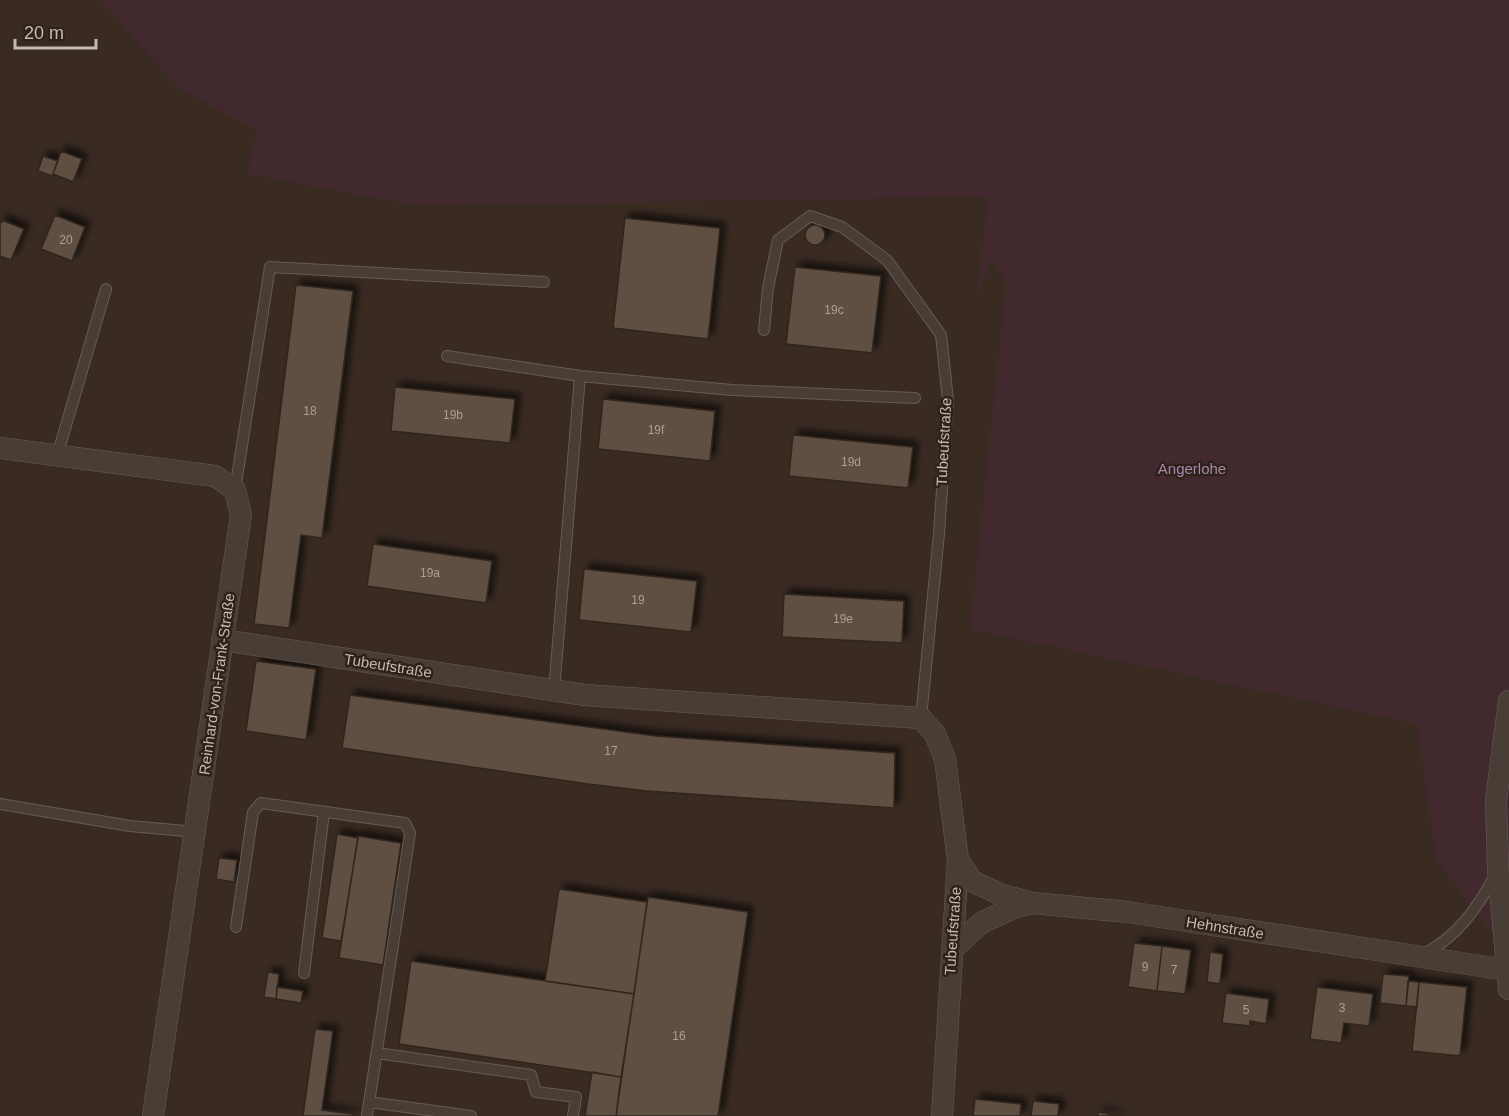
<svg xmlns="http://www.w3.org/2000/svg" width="1509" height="1116" font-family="Helvetica,sans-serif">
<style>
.green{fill:#41292e}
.building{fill:#5e4f43;stroke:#30251d;stroke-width:1.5;filter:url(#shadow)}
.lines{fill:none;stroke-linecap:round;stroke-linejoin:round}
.service-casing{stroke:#675c53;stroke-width:12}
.minor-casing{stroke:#675c53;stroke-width:22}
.service{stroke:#493e36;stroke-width:10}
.minor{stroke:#493e36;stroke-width:21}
.labels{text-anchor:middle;stroke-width:5;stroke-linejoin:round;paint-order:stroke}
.number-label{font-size:12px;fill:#ab9f95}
.street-label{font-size:15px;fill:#c5bab0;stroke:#2e231b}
.park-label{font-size:15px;fill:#aa86a8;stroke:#2e231b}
</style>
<defs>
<filter id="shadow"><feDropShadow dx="5.5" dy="-5.5" stdDeviation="3" flood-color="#0009"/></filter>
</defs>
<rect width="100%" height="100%" fill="#392b22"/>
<path class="green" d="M 100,0 L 1509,0 L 1509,955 L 1436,860 L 1417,724 L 970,629 L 1006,284 L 992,258 L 976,299 L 988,197 L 413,205 L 247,174 L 257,130 L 179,89 Z"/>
<path class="building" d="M 61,151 L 82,159 L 73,182 L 53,174 Z
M 43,156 L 58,161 L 52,176 L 38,171 Z
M 55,215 L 85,227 L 72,261 L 41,249 Z
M 625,218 L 720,228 L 708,339 L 613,328 Z
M 2,220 L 24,229 L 11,260 L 0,256 L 0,225 Z
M805 235a10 10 0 1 1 20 0a10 10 0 1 1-20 0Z
M 795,267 L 881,276 L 872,353 L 786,344 Z
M 296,285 L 353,291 L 322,538 L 301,535 L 289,628 L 254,624 Z
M 395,387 L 515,399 L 510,443 L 391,431 Z
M 603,399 L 715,411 L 710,461 L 598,449 Z
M 793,435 L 913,447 L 908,488 L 789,476 Z
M 373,544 L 492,561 L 486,603 L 367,586 Z
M 584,569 L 697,581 L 691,632 L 579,620 Z
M 784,594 L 904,601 L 902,643 L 782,637 Z
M 256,661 L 316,669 L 306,740 L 246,731 Z
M 350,695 L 656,736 L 895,753 L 894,808 L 647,791 L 588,784 L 342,748 Z
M 337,834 L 358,838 L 341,941 L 322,938 Z
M 358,836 L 401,843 L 383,965 L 339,958 Z
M 219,858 L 237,860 L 234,882 L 216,879 Z
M 559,889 L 647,902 L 634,994 L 545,981 Z
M 648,897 L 748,912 L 718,1116 L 616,1116 Z
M 1134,943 L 1162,946 L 1157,991 L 1128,987 Z
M 1162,946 L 1191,950 L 1185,994 L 1157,991 Z
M 1210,952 L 1223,954 L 1220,984 L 1207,982 Z
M 411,961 L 634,994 L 621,1077 L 399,1044 Z
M 268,972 L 279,974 L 276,999 L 264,997 Z
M 1383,974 L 1409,976 L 1406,1006 L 1380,1003 Z
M 1408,981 L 1419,982 L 1417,1007 L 1406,1006 Z
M 1419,982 L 1467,987 L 1460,1056 L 1412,1051 Z
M 277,987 L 303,991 L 301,1003 L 276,999 Z
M 1317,987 L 1373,994 L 1369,1026 L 1344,1023 L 1341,1043 L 1310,1039 Z
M 1226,993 L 1269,999 L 1266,1024 L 1250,1021 L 1250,1026 L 1222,1023 Z
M 315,1029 L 333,1031 L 322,1110 L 353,1114 L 353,1116 L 303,1116 Z
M 592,1072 L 621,1077 L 616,1116 L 585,1116 Z
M 975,1099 L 1021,1104 L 1020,1116 L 973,1116 Z
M 1033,1101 L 1059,1104 L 1058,1116 L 1031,1116 Z
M 1098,1112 L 1120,1116 L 1098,1116 Z"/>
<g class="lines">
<g class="service-casing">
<path id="service" d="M 764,330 L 768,288 L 778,240 L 810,216 L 842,227 L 887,260 L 941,335 L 948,400 L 939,534 L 921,718
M 447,356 L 580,376
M 57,456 L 106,289
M 235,490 L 270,267 L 544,282
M 554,691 L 580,376 L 732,390 L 915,398
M 0,804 L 130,826 L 196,832
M 236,927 L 253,812 L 261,803 L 405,823 L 410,833 L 367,1116
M 1422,955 C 1457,937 1477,909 1495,875
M 304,973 L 324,812
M 377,1053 L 531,1075 L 536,1092 L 576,1097 L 573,1116
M 369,1102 L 471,1116"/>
</g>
<g class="minor-casing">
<path id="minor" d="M 0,448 L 215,476 L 235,490 L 241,515 L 153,1116
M 222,640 L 585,695 L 921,718 L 935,734 L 945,759 L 958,860 L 942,1116
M 1509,701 L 1496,800 L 1498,868 L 1509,989
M 958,860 L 972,881 L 1002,895 L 1033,903 L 1128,912 L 1507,970
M 952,950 L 981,923 L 1013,908 L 1032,903"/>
</g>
<use href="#service" class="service"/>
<use href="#minor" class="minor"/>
</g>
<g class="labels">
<g class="number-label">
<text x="66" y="244">20</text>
<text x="834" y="314">19c</text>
<text x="310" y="415">18</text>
<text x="453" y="419">19b</text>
<text x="656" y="434">19f</text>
<text x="851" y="466">19d</text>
<text x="430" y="577">19a</text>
<text x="638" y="604">19</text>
<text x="843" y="623">19e</text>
<text x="611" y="755">17</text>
<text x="1145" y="971">9</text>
<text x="1174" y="974">7</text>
<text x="1342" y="1012">3</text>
<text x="1246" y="1014">5</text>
<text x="679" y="1040">16</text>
</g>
<g class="street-label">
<text transform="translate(944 442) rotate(-87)" y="5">Tubeufstraße</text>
<text transform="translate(388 666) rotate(9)" y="5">Tubeufstraße</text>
<text transform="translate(217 684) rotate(-82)" y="5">Reinhard-von-Frank-Straße</text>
<text transform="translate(1225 928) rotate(9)" y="5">Hehnstraße</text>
<text transform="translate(953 931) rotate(-86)" y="5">Tubeufstraße</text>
</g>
<g class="park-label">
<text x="1192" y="474">Angerlohe</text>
</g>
</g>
<path d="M15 39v9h81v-9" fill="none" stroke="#c5bab0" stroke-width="3"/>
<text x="24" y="39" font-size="18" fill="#c5bab0" stroke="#2e231b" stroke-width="4.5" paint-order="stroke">20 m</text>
</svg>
